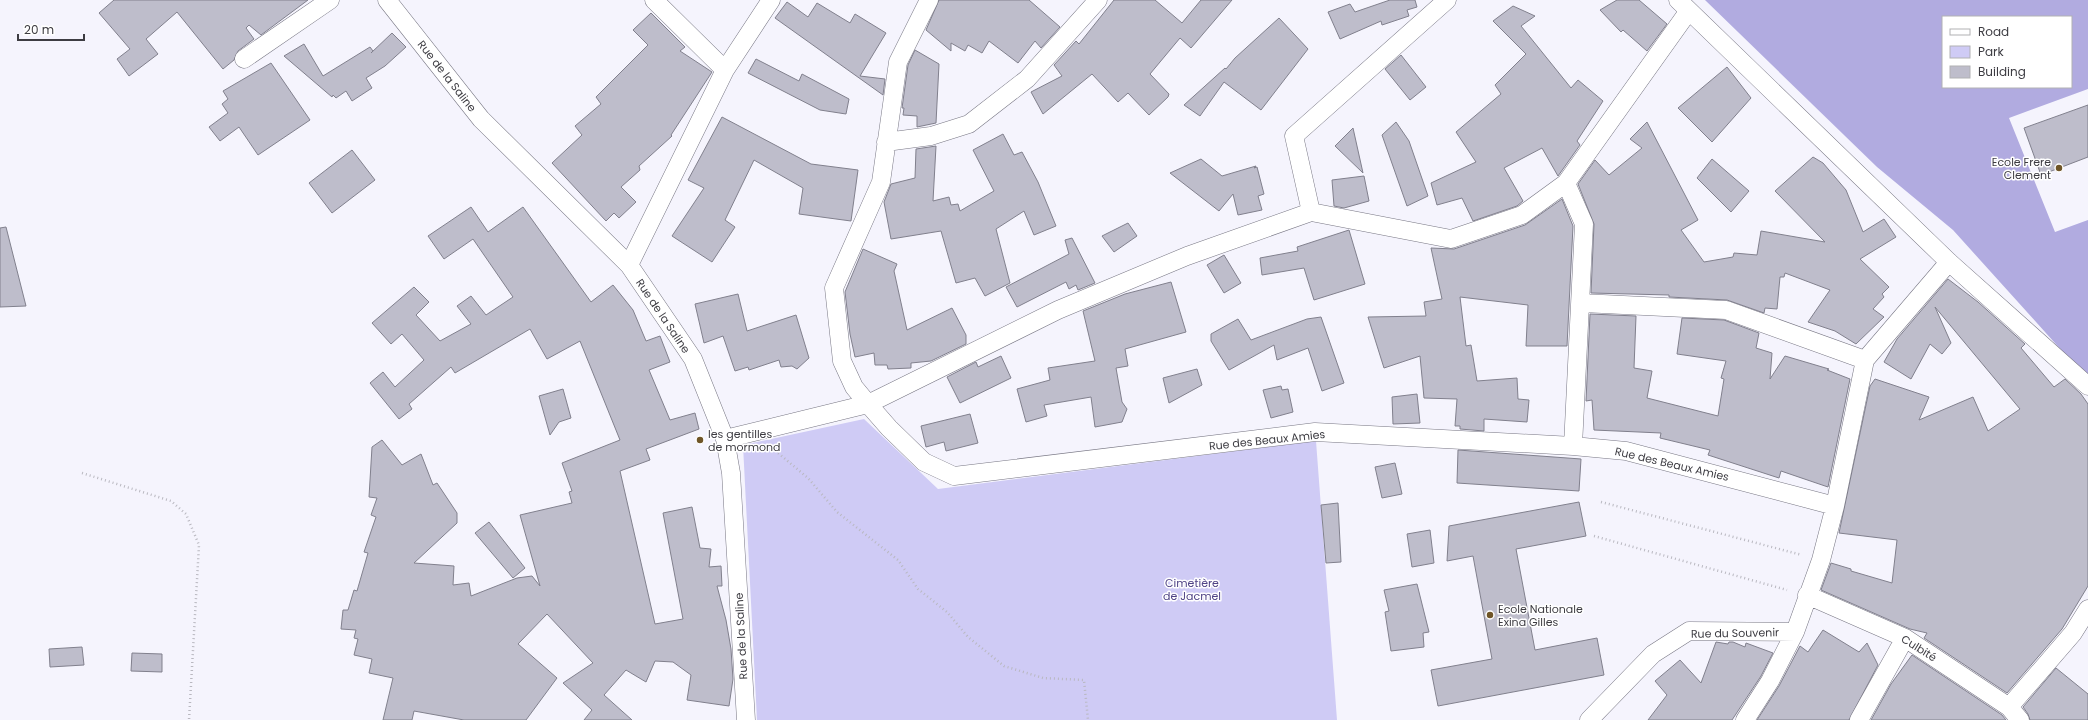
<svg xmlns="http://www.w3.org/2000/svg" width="2088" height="720" font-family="Poppins,sans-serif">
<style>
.green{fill:#cfcbf5}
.forest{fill:#b1abe0;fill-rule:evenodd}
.building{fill:#bebdcb;stroke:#81808d}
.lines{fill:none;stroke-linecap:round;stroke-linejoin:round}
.street-casing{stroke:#787784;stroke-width:19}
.path{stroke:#b9b8c0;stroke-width:2.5;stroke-dasharray:1 3;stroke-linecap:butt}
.street{stroke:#fff;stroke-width:18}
.poi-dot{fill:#6f5527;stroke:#fff;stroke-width:1.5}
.labels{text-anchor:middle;stroke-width:3;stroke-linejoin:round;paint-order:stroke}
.street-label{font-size:11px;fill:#3d3c42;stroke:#fff}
.poi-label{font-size:11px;fill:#3d3c42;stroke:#fff;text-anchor:start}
.park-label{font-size:11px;fill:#504486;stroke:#fff}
</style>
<rect width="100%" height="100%" fill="#f5f4fd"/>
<path class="green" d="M 864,419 L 938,489 L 1316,441 L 1337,720 L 757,720 L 743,445 Z"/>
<path class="forest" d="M 1705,0 L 2088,0 L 2088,89 L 2009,118 L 2055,232 L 2088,220 L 2088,374 L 2063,352 L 1953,230 L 1877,167 ZM 1943,17 L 2071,17 L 2071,87 L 1943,87 Z"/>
<path class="building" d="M 114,0 L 308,0 L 261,35 L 249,25 L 246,28 L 254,39 L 238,51 L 234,60 L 223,69 L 177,12 L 146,39 L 158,54 L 129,76 L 117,59 L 130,49 L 99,13 Z
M 939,0 L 1029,0 L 1060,27 L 1041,48 L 1035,41 L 1018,63 L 989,41 L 982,53 L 968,45 L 965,51 L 951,43 L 951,51 L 926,30 Z
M 1114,0 L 1155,0 L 1182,23 L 1201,0 L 1232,0 L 1191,48 L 1180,38 L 1150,74 L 1169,94 L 1168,97 L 1149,115 L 1128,93 L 1118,102 L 1092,74 L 1043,114 L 1031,92 L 1062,76 L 1054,65 L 1076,41 L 1079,44 Z
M 1390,0 L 1415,0 L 1417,7 L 1407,10 L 1409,16 L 1382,25 L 1381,21 L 1340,39 L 1328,12 L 1350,4 L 1355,12 Z
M 1617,0 L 1639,0 L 1667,24 L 1647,51 L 1623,30 L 1621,32 L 1600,10 Z
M 787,2 L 808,17 L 817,3 L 850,23 L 855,14 L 886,33 L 860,76 L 885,79 L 883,95 L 775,18 Z
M 1513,6 L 1535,16 L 1521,26 L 1571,88 L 1578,80 L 1603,101 L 1577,141 L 1580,145 L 1558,176 L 1542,148 L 1504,168 L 1523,201 L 1517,206 L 1473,221 L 1462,198 L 1437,205 L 1431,183 L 1476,162 L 1456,132 L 1501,94 L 1495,85 L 1526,54 L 1493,21 Z
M 651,13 L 685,47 L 680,51 L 712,72 L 671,135 L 672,136 L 639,166 L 640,170 L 621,187 L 636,202 L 619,218 L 614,213 L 606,221 L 552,163 L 582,135 L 575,126 L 601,104 L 596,97 L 648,45 L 633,30 Z
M 1279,18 L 1308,49 L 1261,110 L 1224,82 L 1200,116 L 1184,105 L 1225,68 L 1226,69 L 1235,58 Z
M 392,33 L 406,47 L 385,66 L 366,78 L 372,88 L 352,101 L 346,91 L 336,98 L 333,95 L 332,97 L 284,56 L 304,44 L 323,76 L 370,47 L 373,51 L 371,53 Z
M 915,50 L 939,64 L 936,123 L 917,127 L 917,116 L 903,115 L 904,108 L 902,108 L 908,65 Z
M 1401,55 L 1426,87 L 1410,100 L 1385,69 Z
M 756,59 L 799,81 L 802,74 L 849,99 L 846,114 L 820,110 L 748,73 Z
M 271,63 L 310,120 L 258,155 L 239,127 L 220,141 L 209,127 L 228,113 L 222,104 L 228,99 L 223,91 Z
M 1727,67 L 1751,98 L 1712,142 L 1678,108 Z
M 2088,105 L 2088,157 L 2041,175 L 2024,128 Z
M 722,117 L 811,164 L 858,170 L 851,221 L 799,214 L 803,188 L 754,160 L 725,220 L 735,227 L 712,262 L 672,236 L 704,188 L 688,180 Z
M 1396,122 L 1409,141 L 1428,196 L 1407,206 L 1382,135 Z
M 1647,122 L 1698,220 L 1681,230 L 1704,262 L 1733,257 L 1734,253 L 1757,255 L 1761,231 L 1825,242 L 1775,191 L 1813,157 L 1823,163 L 1846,190 L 1863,232 L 1884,219 L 1896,237 L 1860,259 L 1889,287 L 1882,294 L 1884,297 L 1873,309 L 1884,317 L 1856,344 L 1835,331 L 1808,322 L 1830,290 L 1785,273 L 1784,277 L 1780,277 L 1777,309 L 1765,308 L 1764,313 L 1727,300 L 1669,297 L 1669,295 L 1591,293 L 1594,224 L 1578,184 L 1595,160 L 1609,175 L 1642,148 L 1630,139 Z
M 1353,128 L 1363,173 L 1335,146 Z
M 1003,134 L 1014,155 L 1022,152 L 1038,182 L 1056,226 L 1034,235 L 1024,211 L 996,229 L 1010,283 L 985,296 L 975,278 L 956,283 L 941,231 L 891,239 L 884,202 L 891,184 L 915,178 L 916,149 L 936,146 L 933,201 L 949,197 L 951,205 L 958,204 L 960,211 L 994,191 L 973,150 Z
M 352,150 L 375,180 L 332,213 L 309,183 Z
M 1201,159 L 1222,176 L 1256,166 L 1254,168 L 1257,167 L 1264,194 L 1258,196 L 1262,210 L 1238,215 L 1233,194 L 1219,211 L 1170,173 Z
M 1712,159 L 1749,191 L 1731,212 L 1697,178 Z
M 1364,176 L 1369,201 L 1344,208 L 1334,206 L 1332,180 Z
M 1562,199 L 1573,226 L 1567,346 L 1526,346 L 1528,305 L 1460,297 L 1466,346 L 1471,345 L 1477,381 L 1517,378 L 1518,399 L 1529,400 L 1527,422 L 1484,419 L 1484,431 L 1460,429 L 1460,426 L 1455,426 L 1457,399 L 1424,398 L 1420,356 L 1384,368 L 1368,317 L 1426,316 L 1424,302 L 1442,299 L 1431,248 L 1454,249 L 1525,225 Z
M 471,207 L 488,232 L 523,207 L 591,302 L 613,285 L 633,310 L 646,341 L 660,336 L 670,362 L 649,370 L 670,420 L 695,413 L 699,429 L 646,449 L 650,460 L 620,471 L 655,624 L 683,619 L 663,513 L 692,507 L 700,548 L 711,549 L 709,567 L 721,566 L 722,586 L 717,586 L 726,620 L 731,649 L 733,679 L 729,706 L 687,700 L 691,675 L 673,662 L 655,661 L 646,682 L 626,670 L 604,695 L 632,720 L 584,720 L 592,710 L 563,683 L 593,663 L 547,614 L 518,644 L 557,678 L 526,720 L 464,720 L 414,711 L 412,720 L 383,720 L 393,678 L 369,673 L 372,659 L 354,655 L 358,639 L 354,638 L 356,630 L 341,629 L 343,610 L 348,610 L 354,590 L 357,591 L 368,553 L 364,552 L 376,517 L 371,515 L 377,498 L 369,497 L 372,447 L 382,440 L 402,465 L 421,454 L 433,485 L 437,483 L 457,513 L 457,523 L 414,563 L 454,566 L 453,585 L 469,583 L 471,596 L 517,578 L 532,576 L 540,586 L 520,515 L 572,503 L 569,492 L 572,491 L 562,463 L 620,440 L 580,341 L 547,359 L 530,329 L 455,373 L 451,367 L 409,404 L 412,409 L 399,419 L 370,383 L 383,372 L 395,387 L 424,360 L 402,334 L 391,344 L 372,323 L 414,287 L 429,302 L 416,315 L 440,341 L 471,324 L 457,306 L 471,296 L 486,315 L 513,297 L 473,239 L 444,259 L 428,236 Z
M 1128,223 L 1137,236 L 1114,252 L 1102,236 Z
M 6,227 L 26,306 L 0,307 L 0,228 Z
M 1349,230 L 1365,284 L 1314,300 L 1304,268 L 1262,275 L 1260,258 L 1298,251 L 1297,247 Z
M 1072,238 L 1095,283 L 1078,290 L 1076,285 L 1069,289 L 1066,282 L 1017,307 L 1006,287 L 1069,254 L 1065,240 Z
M 863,249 L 897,264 L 894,271 L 907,330 L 952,308 L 966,335 L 966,344 L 931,361 L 911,363 L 911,368 L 888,369 L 887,365 L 875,365 L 874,353 L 855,357 L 850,334 L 845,292 Z
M 1224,255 L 1241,283 L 1224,293 L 1207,265 Z
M 1948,279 L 1978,302 L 2025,344 L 2021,348 L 2054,387 L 2065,379 L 2081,394 L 2088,404 L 2088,586 L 2062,629 L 2007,693 L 1924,638 L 1927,633 L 1910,629 L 1821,590 L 1831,563 L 1851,569 L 1851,571 L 1892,583 L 1897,540 L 1839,533 L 1870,386 L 1875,379 L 1929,397 L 1919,420 L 1973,397 L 1988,431 L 2020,409 L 1935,307 L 1951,343 L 1942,354 L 1930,344 L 1911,379 L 1884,362 L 1897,339 Z
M 1171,282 L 1186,332 L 1125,349 L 1128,366 L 1116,368 L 1122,402 L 1127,409 L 1122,422 L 1095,427 L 1091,397 L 1044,405 L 1047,416 L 1026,422 L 1017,389 L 1050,380 L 1048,368 L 1095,361 L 1083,311 L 1125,294 Z
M 738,294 L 747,331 L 796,315 L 809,358 L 797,369 L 792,366 L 781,367 L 779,360 L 749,370 L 748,367 L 735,371 L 723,336 L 704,343 L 695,304 Z
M 1590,314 L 1636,316 L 1634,368 L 1652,371 L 1647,398 L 1718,416 L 1724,379 L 1721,378 L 1726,361 L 1677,354 L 1682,318 L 1724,320 L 1759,333 L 1756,348 L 1772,353 L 1770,379 L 1785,356 L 1829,369 L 1827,370 L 1850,379 L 1828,487 L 1781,471 L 1779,478 L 1708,455 L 1710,450 L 1660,438 L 1661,433 L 1594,430 L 1592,400 L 1586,401 Z
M 1321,317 L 1344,383 L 1322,391 L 1308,348 L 1277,360 L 1274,345 L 1229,370 L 1211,341 L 1211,334 L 1238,319 L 1251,340 L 1307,319 Z
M 1001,356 L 1011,378 L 960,403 L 947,377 L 976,362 L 978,367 Z
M 1197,369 L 1202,385 L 1169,403 L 1163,378 Z
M 1281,386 L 1282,390 L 1288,389 L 1293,412 L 1271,418 L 1263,390 Z
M 563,389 L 571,418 L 559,422 L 550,435 L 539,396 Z
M 1417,394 L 1420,423 L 1393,424 L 1392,397 Z
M 970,414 L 978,443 L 946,451 L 944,442 L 926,447 L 921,426 Z
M 1458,450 L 1581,459 L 1579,491 L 1457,483 Z
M 1395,463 L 1402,494 L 1382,498 L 1375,467 Z
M 1579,502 L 1586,536 L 1516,549 L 1535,650 L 1597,638 L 1604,675 L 1438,706 L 1431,670 L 1492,659 L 1473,556 L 1447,561 L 1449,526 Z
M 1338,503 L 1341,562 L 1326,563 L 1321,505 Z
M 489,522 L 525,568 L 513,578 L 475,533 Z
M 1430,530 L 1434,563 L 1412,567 L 1407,534 Z
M 1417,584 L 1429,632 L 1423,633 L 1424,647 L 1391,651 L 1385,612 L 1389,611 L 1384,590 Z
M 1823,630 L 1859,652 L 1867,643 L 1878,665 L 1849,720 L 1757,720 L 1779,686 L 1800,646 L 1808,652 Z
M 1716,642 L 1728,644 L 1729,642 L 1733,642 L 1745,647 L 1746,643 L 1773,653 L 1761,676 L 1732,720 L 1648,720 L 1667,695 L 1655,681 L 1680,660 L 1701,683 Z
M 82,647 L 84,665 L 50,667 L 49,649 Z
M 132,653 L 162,654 L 162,672 L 131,671 Z
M 1912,655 L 2002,715 L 2006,720 L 1871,720 L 1891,684 Z
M 2056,668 L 2088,694 L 2088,720 L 2030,720 L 2028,714 L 2023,707 Z"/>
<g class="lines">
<g class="street-casing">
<path id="street" d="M 387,0 L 481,119 L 629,265 L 693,359 L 725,439 L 731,473 L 746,720
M 654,0 L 725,70
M 929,0 L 898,62 L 881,182 L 834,288 L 842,361 L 854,387 L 868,404 L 1058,310 L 1187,256 L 1311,212 L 1451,239 L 1522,215 L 1566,183 L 1688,12
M 1678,0 L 1949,262 L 2088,386
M 244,59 L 330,0
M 886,142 L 931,136 L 969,124 L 1027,79 L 1098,0
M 1566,183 L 1584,224 L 1573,446
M 1311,212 L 1294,136 L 1447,0
M 629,265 L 725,70 L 771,0
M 1582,303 L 1726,310 L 1865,360
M 725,439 L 868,404 L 889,428 L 924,462 L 954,476 L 1315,432 L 1573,446 L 1626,451 L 1835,506
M 1807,595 L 1905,638 L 2009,707 L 2020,720
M 2009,707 L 2073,633 L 2088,609
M 1589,720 L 1653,654 L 1689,631 L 1795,632
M 1745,720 L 1770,681 L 1795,632 L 1821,560 L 1835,506 L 1865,360 L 1949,262
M 1859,720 L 1905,638"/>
</g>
<path class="path" d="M 772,448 L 808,478 L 837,512 L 898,560 L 918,589 L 947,612 L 968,637 L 1004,666 L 1043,678 L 1084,680 L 1088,720
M 82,473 L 171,501 L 186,514 L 199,545 L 189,720
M 1601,502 L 1802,555
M 1594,536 L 1787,590"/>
<use href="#street" class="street"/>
</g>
<g class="poi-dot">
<circle cx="2059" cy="168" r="4"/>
<circle cx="700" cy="440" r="4"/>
<circle cx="1490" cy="615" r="4"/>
</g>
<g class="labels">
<g class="street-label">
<text transform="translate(447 76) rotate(52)" y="4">Rue de la Saline</text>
<text transform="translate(663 316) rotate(56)" y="4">Rue de la Saline</text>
<text transform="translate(1267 440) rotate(-6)" y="4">Rue des Beaux Amies</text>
<text transform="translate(1672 464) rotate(13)" y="4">Rue des Beaux Amies</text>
<text transform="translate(1735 633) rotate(-1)" y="4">Rue du Souvenir</text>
<text transform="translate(741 636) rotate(-93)" y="4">Rue de la Saline</text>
<text transform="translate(1919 648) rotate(32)" y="4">Culbité</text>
</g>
<g class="poi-label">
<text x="2051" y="166" text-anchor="end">Ecole Frere<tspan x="2051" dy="13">Clement</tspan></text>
<text x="708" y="438">les gentilles<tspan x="708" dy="13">de mormond</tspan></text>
<text x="1498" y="613">Ecole Nationale<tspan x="1498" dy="13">Exina Gilles</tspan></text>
</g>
<g class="park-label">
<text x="1192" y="587">Cimetière<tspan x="1192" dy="13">de Jacmel</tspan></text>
</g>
</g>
<rect x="1942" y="16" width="130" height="72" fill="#ffffff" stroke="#b1b1b3"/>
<rect x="1950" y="29" width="20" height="6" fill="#ffffff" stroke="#b1b1b3"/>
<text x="1978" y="36" font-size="12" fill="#3d3c42">Road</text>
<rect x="1950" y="46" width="20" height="12" fill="#cfcbf5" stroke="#b1b1b3"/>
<text x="1978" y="56" font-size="12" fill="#3d3c42">Park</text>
<rect x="1950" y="66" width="20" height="12" fill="#bebdcb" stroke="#b1b1b3"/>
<text x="1978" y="76" font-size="12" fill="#3d3c42">Building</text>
<path d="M18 34v6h66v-6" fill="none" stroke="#3d3c42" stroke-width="2"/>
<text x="24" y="34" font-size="12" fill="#3d3c42" stroke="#ffffff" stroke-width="3" paint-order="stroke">20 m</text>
</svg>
